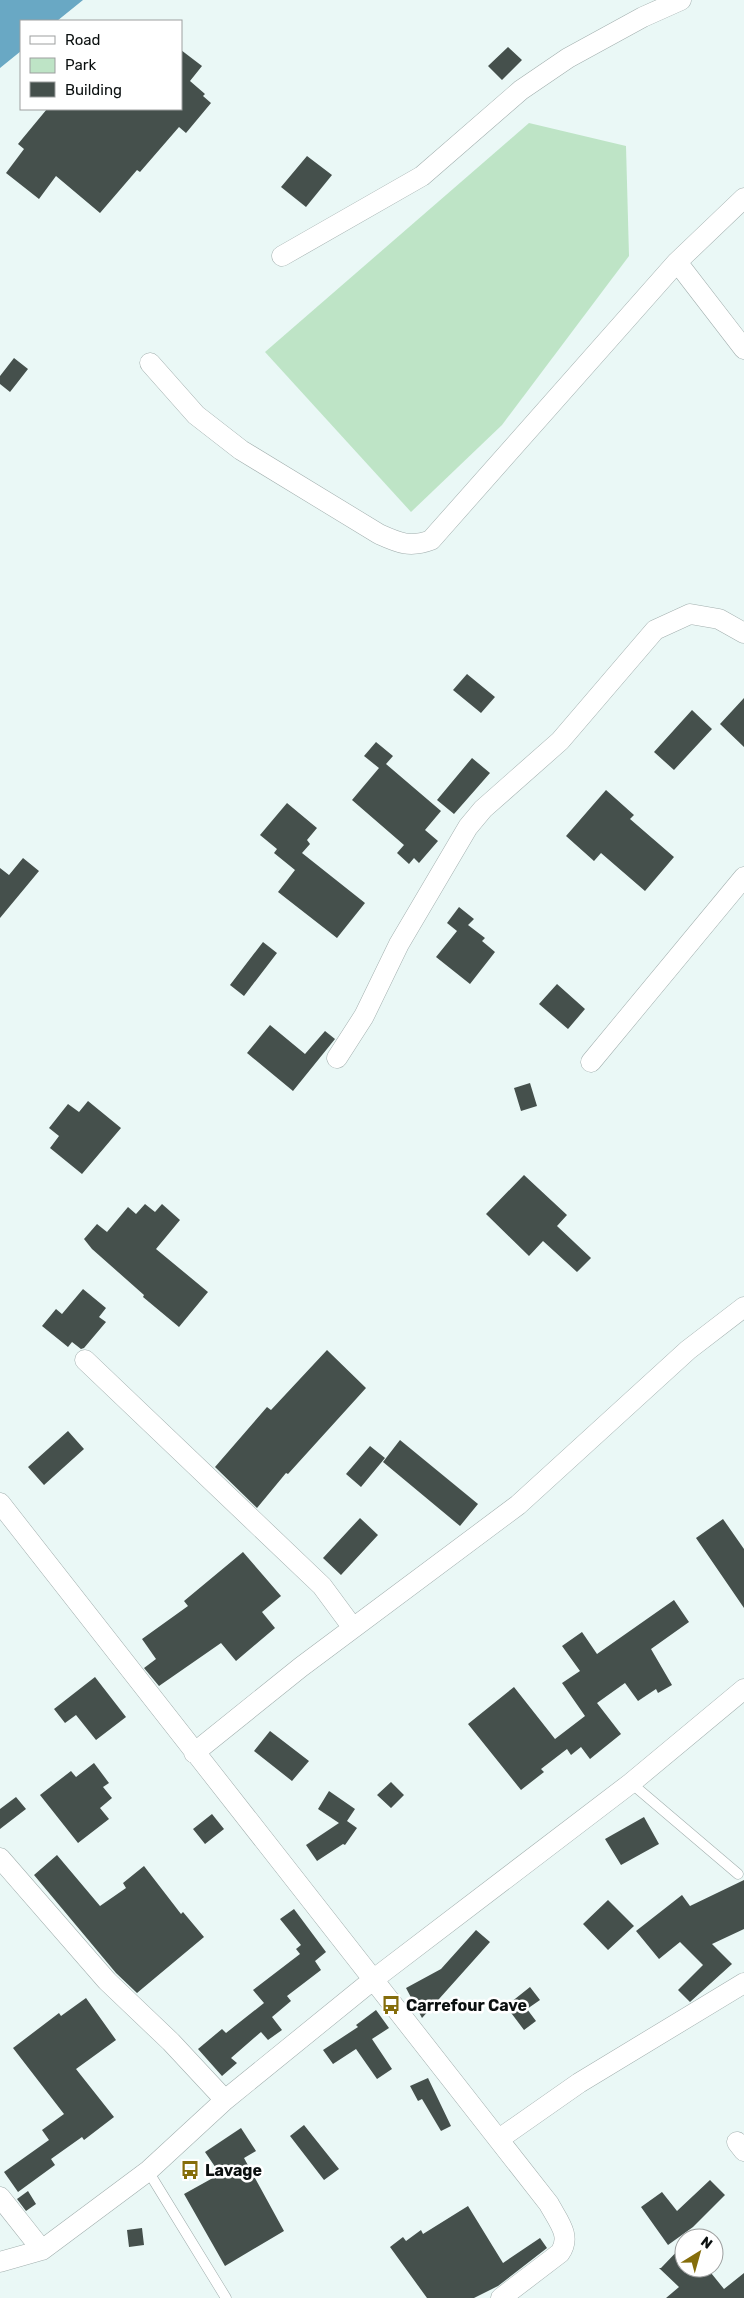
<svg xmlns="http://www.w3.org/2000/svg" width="744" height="2298" font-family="Rubik,sans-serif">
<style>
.green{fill:#bee4c6}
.water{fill:#69a8c4}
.building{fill:#45504c}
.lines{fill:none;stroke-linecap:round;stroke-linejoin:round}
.service-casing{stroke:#a2afae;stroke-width:11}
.minor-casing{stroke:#a2afae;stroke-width:21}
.service{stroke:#fff;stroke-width:10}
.minor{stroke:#fff;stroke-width:20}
.labels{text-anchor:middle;stroke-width:5;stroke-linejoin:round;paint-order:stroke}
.poi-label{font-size:16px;font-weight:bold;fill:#0b1010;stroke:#fff;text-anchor:start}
</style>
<rect width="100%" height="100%" fill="#eaf8f6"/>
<path class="green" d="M 529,123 L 626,146 L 629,256 L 502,425 L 411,512 L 265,352 Z"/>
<path class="water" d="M 0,0 L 83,0 L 57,21 L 21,21 L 21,51 L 0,68 Z"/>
<path class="building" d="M 508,47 L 522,60 L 502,80 L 488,66 Z
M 181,50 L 202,66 L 190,81 L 205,94 L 203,96 L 211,103 L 186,133 L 179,127 L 140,172 L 137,170 L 100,213 L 56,176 L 39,199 L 6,173 L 24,149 L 18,144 L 47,109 L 181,109 Z
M 307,156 L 332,175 L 306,207 L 281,187 Z
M 14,358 L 28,369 L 10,392 L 0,384 L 0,376 Z
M 467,674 L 495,697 L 481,713 L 453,690 Z
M 744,698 L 744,747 L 720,724 Z
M 692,710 L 712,729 L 674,770 L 654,752 Z
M 376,742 L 393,756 L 386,764 L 441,811 L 425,830 L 438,841 L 419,863 L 414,858 L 409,864 L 397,853 L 404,845 L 352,800 L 379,768 L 364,756 Z
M 472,758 L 490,773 L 454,814 L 437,800 Z
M 606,790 L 634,815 L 630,819 L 674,857 L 645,891 L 601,853 L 594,861 L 566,836 Z
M 287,803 L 317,828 L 307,840 L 310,844 L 302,853 L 365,903 L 337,938 L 278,892 L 295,870 L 274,853 L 277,849 L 260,835 Z
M 23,858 L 39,871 L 0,918 L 0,868 L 9,875 Z
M 459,907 L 474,919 L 468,925 L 485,938 L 482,941 L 495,952 L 470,984 L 436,957 L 457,931 L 447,923 Z
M 263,942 L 277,953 L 244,996 L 230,985 Z
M 557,984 L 585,1009 L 568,1029 L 539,1004 Z
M 270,1025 L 305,1054 L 325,1031 L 335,1039 L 293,1091 L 247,1053 Z
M 530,1083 L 537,1106 L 521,1111 L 514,1088 Z
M 88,1101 L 121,1128 L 82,1174 L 50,1148 L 59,1136 L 49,1128 L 68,1104 L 79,1112 Z
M 524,1175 L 567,1215 L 557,1226 L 591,1258 L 577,1272 L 543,1241 L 529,1256 L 486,1214 Z
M 145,1204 L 155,1212 L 162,1204 L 180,1220 L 156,1249 L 208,1292 L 179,1327 L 143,1297 L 144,1295 L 92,1249 L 84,1239 L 97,1224 L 107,1232 L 128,1207 L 136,1214 Z
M 83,1289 L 106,1308 L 99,1317 L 106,1322 L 84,1348 L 81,1349 L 72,1342 L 68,1347 L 42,1326 L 56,1309 L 62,1314 Z
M 327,1350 L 366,1388 L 288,1474 L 286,1473 L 257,1508 L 215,1467 L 267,1407 L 271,1410 Z
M 68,1431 L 84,1449 L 44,1485 L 28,1467 Z
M 400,1440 L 478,1504 L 460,1526 L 383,1462 Z
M 370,1446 L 385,1458 L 361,1487 L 346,1474 Z
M 360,1518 L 378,1535 L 341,1575 L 323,1558 Z
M 723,1519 L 744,1549 L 744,1608 L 696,1538 Z
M 243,1552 L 281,1596 L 262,1612 L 275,1628 L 236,1661 L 221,1643 L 159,1686 L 144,1668 L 156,1659 L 142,1639 L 188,1606 L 184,1601 Z
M 674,1600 L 689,1622 L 651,1649 L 672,1685 L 658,1693 L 656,1689 L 638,1701 L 625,1683 L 597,1703 L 621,1734 L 590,1759 L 581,1747 L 571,1755 L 567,1749 L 541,1769 L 544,1772 L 521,1790 L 468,1724 L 514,1687 L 555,1739 L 585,1716 L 562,1683 L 580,1671 L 562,1646 L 582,1632 L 597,1654 Z
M 95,1677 L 126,1717 L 96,1740 L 76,1715 L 65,1723 L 54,1709 Z
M 270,1731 L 309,1761 L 292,1781 L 254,1751 Z
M 94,1763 L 109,1783 L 103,1787 L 112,1798 L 100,1808 L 109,1819 L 78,1843 L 40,1795 L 71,1771 L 76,1777 Z
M 391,1782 L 404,1795 L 391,1808 L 377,1795 Z
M 329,1791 L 355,1809 L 347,1821 L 357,1828 L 345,1845 L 343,1844 L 317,1861 L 306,1845 L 339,1823 L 318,1809 Z
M 16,1797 L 26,1809 L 0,1829 L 0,1809 Z
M 212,1814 L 224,1829 L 205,1844 L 193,1829 Z
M 644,1817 L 659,1844 L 621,1865 L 605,1839 Z
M 57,1855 L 100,1906 L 126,1888 L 123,1883 L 144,1866 L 181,1914 L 183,1912 L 204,1937 L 137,1993 L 116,1973 L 34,1875 Z
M 744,1880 L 744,1929 L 712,1944 L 732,1964 L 690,2002 L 678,1990 L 703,1965 L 680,1942 L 659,1959 L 636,1931 L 682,1895 L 690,1906 Z
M 608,1900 L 634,1926 L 608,1950 L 583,1924 Z
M 294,1909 L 326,1952 L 315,1961 L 321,1970 L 287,1996 L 291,2001 L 272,2017 L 282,2030 L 268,2040 L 261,2032 L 231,2058 L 237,2063 L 222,2076 L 198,2049 L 222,2029 L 226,2033 L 264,2003 L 253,1990 L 300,1954 L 296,1949 L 301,1945 L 280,1919 Z
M 476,1930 L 490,1942 L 422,2018 L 406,1988 L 441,1969 Z
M 530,1987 L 540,2000 L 527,2009 L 536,2021 L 524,2030 L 506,2006 Z
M 86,1998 L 116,2040 L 76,2069 L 114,2117 L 84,2140 L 82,2137 L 51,2159 L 55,2165 L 18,2192 L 4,2172 L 49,2140 L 42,2130 L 64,2114 L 13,2048 L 59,2013 L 61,2016 Z
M 376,2010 L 389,2028 L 372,2039 L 392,2069 L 377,2079 L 356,2049 L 333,2064 L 323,2050 L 358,2027 L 356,2025 Z
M 428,2078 L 451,2126 L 441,2131 L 422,2099 L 418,2101 L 410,2086 Z
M 304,2125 L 339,2169 L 324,2180 L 290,2136 Z
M 241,2128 L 256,2151 L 244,2158 L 284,2231 L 225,2266 L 184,2194 L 220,2174 L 205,2152 Z
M 710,2180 L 725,2195 L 693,2227 L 668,2245 L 641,2207 L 662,2192 L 677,2211 Z
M 28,2191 L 36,2204 L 26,2211 L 17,2199 Z
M 468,2206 L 503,2263 L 540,2238 L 547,2248 L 498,2286 L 474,2298 L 427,2298 L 390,2247 L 403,2237 L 406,2241 L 421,2230 L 423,2234 Z
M 142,2228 L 144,2245 L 129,2247 L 127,2230 Z
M 684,2244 L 684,2268 L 707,2268 L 724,2289 L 744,2273 L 744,2298 L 666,2298 L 679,2287 L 659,2268 L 661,2268 Z"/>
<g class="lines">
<g class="service-casing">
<path id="service" d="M 631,1783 L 738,1874
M 148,2171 L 226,2298"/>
</g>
<g class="minor-casing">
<path id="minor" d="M 282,256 L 422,176 L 521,90 L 568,58 L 643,17 L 681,0
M 677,262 L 744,349
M 150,363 L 196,415 L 241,450 L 379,534 C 399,543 410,548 431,540 L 677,262 L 744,198
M 337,1058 L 364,1016 L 399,944 L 468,827 L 483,809 L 560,741 L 655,630 L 690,614 L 719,619 L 744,633
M 591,1062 L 744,877
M 85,1360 L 322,1586 L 353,1628
M 0,1503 L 549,2204 C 558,2221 572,2236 560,2253 L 501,2298
M 194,1753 L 301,1667 L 518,1505 L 688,1350 L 744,1307
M 0,1858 L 107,1981 L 171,2042 L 225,2100
M 499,2139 L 579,2083 L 744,1983
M 737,2142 L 744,2151
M 0,2197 L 42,2250
M 0,2262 L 42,2250 L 148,2171 L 225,2100 L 374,1979 L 631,1783 L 744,1689"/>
</g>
<use href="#service" class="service"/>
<use href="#minor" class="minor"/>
</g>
<defs>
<g id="bus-bare" transform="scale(1.5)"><path d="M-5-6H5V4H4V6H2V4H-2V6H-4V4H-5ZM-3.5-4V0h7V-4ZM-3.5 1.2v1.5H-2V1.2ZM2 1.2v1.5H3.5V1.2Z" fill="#856d0b" stroke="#fff" stroke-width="2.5" paint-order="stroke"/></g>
</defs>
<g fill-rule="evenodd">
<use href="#bus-bare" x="391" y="2005"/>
<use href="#bus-bare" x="190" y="2170"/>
</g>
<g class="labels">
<g class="poi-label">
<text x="406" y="2011">Carrefour Cave</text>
<text x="205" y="2176">Lavage</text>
</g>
</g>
<rect x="20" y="20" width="162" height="90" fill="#ffffff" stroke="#9d9f9f"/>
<rect x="30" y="36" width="25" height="8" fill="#ffffff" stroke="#9d9f9f"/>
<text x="65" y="45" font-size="15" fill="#0b1010">Road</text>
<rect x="30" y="58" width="25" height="15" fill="#bee4c6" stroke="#9d9f9f"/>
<text x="65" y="70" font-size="15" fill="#0b1010">Park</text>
<rect x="30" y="82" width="25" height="15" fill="#45504c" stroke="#9d9f9f"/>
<text x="65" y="95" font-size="15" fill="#0b1010">Building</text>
<g transform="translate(699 2253) rotate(37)"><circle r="24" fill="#ffffff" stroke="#9d9f9f"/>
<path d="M0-4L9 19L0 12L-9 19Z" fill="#856d0b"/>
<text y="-8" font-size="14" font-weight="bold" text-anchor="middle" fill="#0b1010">N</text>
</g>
</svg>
